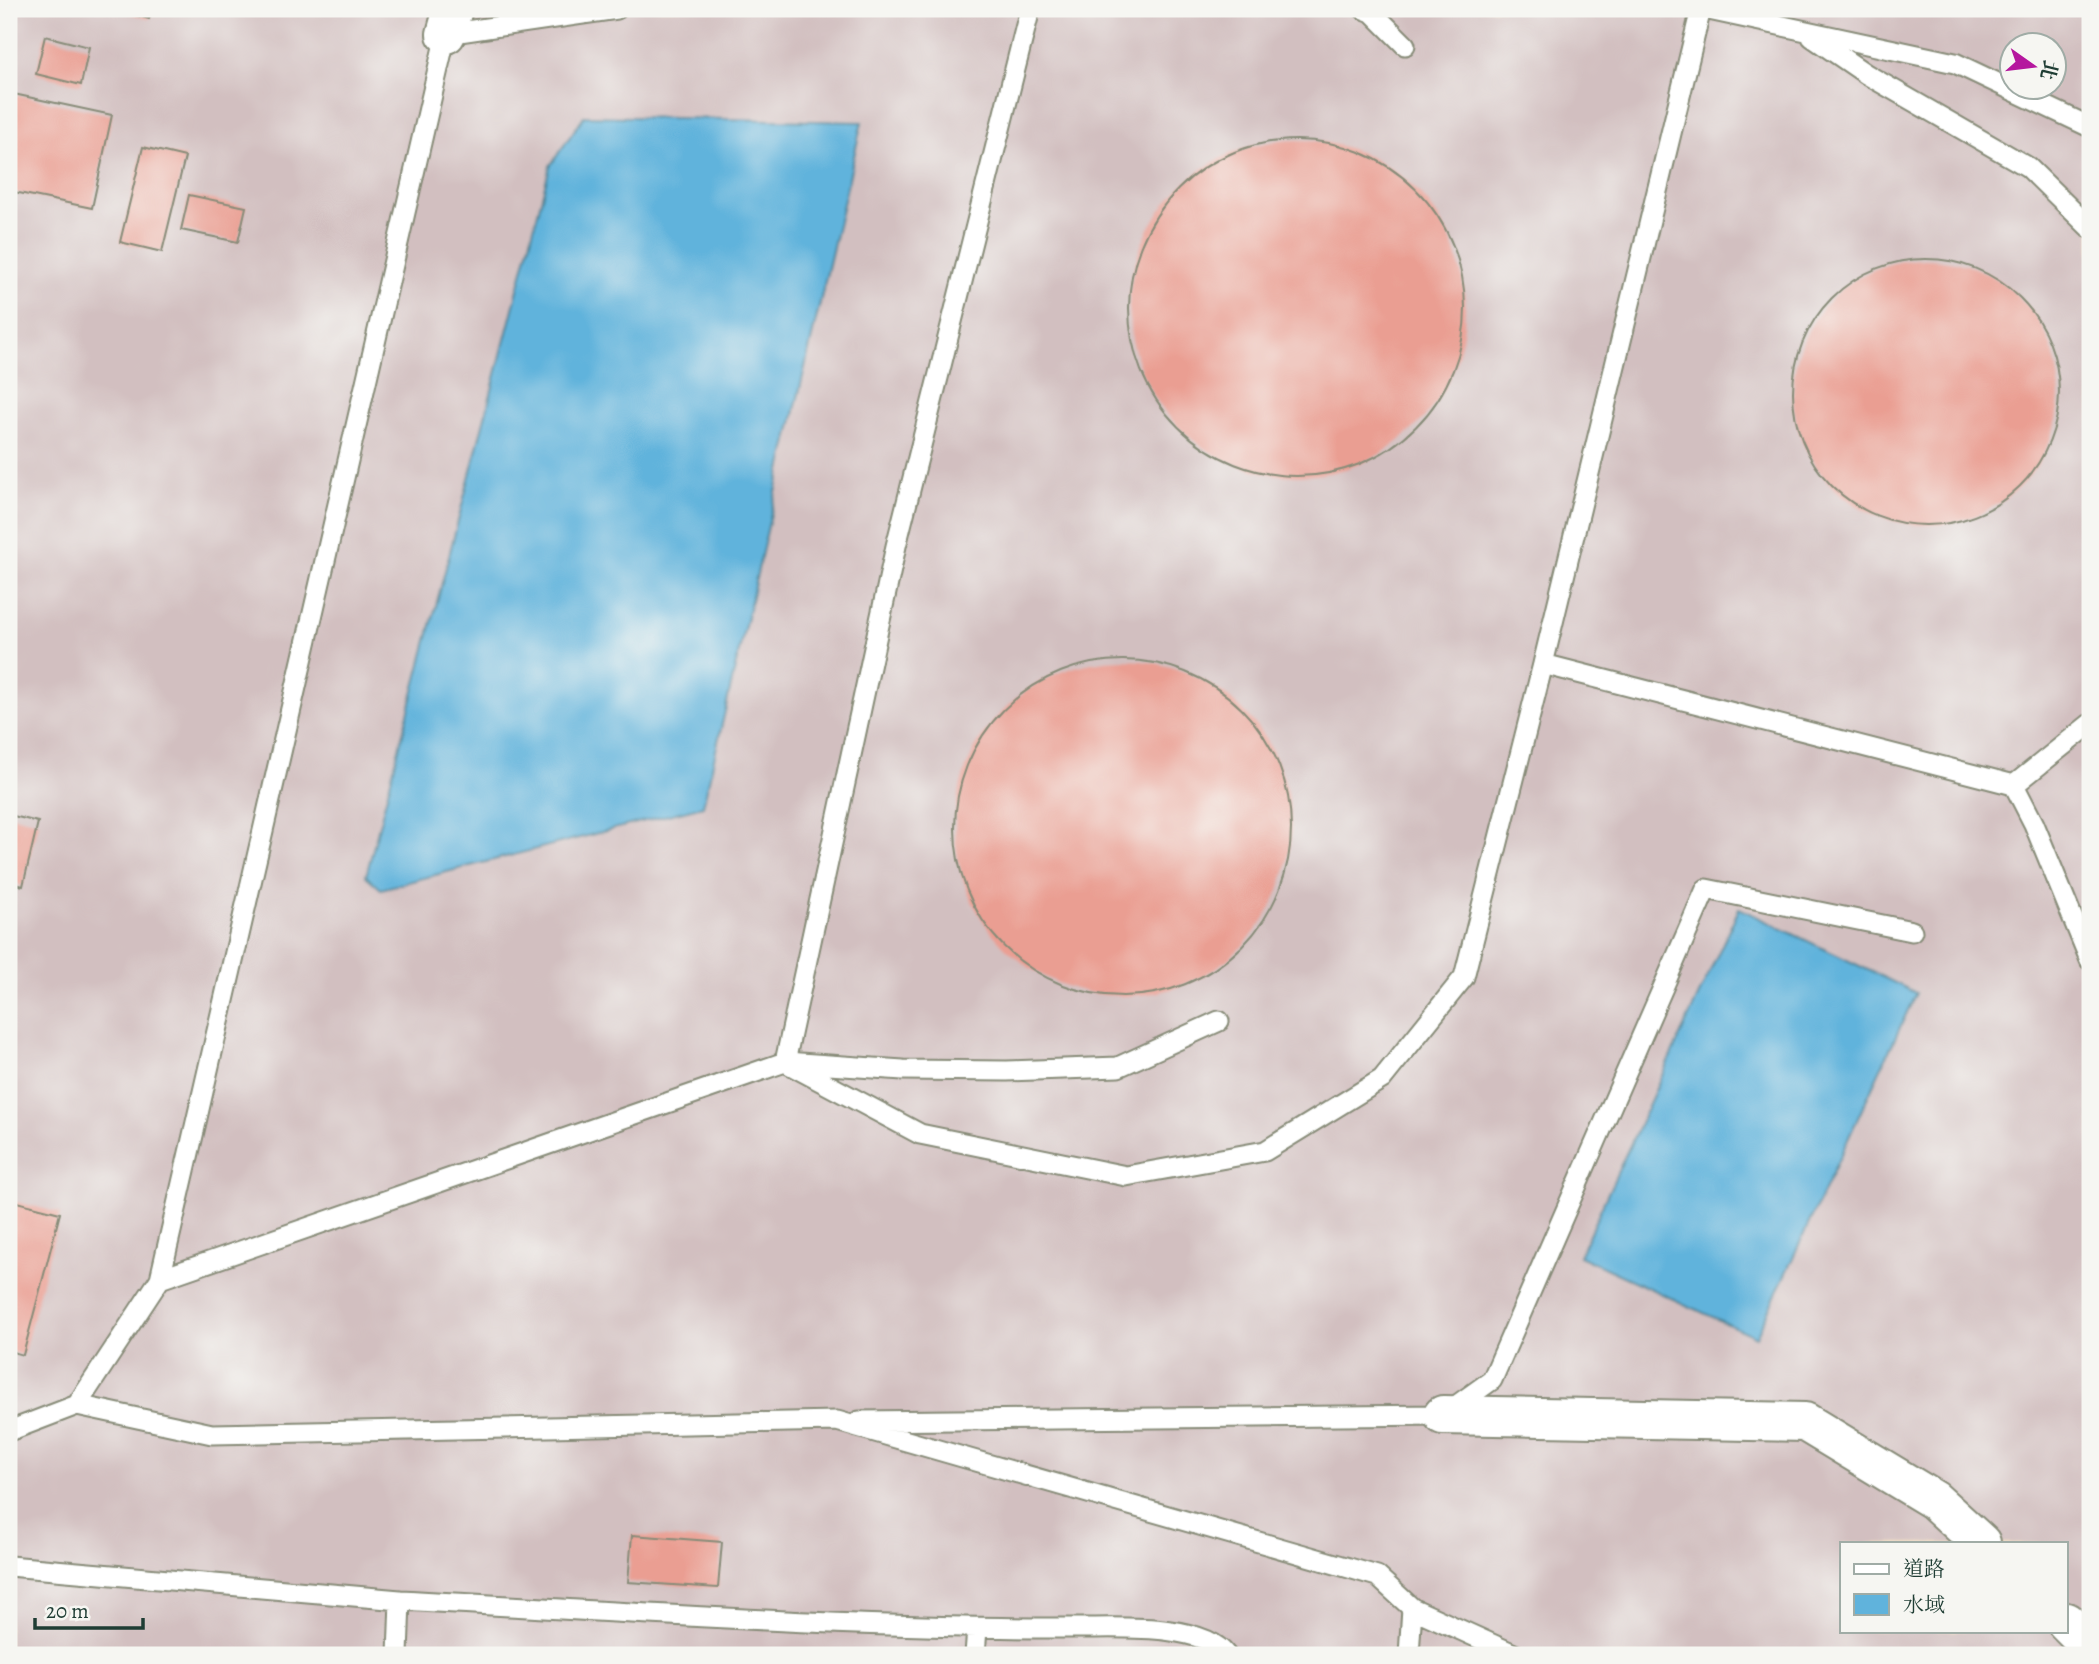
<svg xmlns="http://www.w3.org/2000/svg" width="2099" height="1664" font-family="Alegreya,'Noto Serif TC',serif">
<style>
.industrial{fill:#d2bfc0;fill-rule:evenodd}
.water{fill:#60b3dc;stroke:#407888;stroke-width:2}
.building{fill:#ea9e92}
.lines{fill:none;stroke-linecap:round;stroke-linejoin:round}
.service-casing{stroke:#888c79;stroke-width:23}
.minor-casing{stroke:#888c79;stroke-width:42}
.service{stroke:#fff;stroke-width:19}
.minor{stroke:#fff;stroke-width:38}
</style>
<rect width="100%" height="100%" fill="#f6f6f2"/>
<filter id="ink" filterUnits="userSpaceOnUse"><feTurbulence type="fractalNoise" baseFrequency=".0143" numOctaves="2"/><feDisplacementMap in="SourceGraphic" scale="14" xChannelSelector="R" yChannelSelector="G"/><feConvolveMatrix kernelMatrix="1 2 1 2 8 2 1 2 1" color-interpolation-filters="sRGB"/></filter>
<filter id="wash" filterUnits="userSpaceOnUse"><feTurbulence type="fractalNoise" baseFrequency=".00686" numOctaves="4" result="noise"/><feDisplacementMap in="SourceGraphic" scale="28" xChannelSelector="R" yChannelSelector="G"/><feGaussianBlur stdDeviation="1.57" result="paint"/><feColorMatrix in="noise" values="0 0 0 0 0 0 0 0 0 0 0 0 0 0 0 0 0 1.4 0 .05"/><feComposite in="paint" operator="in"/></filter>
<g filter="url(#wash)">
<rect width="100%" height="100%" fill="#f2dcbe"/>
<path class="industrial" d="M 9,9 L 2090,9 L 2090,1655 L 9,1655 ZM 2011,46 L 2054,46 L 2054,88 L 2011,88 ZM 1842,1543 L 2066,1543 L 2066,1631 L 1842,1631 Z"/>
<path class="water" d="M 584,116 L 862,122 L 703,806 L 381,889 L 366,876 L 550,166 Z
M 1739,908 L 1916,993 L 1756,1337 L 1579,1256 Z"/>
<g id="blocks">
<path class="building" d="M 115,9 L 152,9 L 149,19 Z
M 45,36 L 89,47 L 81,85 L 36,74 Z
M 9,93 L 112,115 L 92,208 L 9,191 Z
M1129 308a168 168 0 1 1 336 0a168 168 0 1 1-336 0Z
M 143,147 L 185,157 L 162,252 L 120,242 Z
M 189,195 L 246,207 L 238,242 L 181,230 Z
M1793 392a133 133 0 1 1 266 0a133 133 0 1 1-266 0Z
M955 828a168 168 0 1 1 336 0a168 168 0 1 1-336 0Z
M 9,815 L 38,822 L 23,886 L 9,882 Z
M 9,1200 L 60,1213 L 23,1355 L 9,1351 Z
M 632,1535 L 722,1542 L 718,1588 L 628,1582 Z"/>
</g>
</g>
<g filter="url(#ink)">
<use href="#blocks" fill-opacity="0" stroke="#888c79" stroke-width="2"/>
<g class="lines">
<g class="service-casing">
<path id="service" d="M 1030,9 L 896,546 L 785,1062 L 920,1134 L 1126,1176 L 1265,1151 L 1382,1079 L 1464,977 L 1543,664 L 2014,785 L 2034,824 L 2090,960
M 1364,9 L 1372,12 L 1405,45
M 1704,9 L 1955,63 L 2090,127
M 1812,37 L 1866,74 L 2028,167 L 2090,228
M 1543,664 L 1701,9
M 2014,785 L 2090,724
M 160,1279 L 785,1062 L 903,1070 L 1007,1071 L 1118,1067 L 1219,1021
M 77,1405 L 160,1279 L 446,34 L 617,9
M 859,1421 L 1443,1415 L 1492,1380 L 1706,889 L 1912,931
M 9,1431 L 77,1405 L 212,1434 L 837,1421 L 1377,1576 L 1412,1608
M 9,1566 L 400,1600
M 398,1655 L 400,1600 C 627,1612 854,1629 1081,1628 C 1119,1628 1203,1623 1226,1655
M 975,1655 L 977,1628
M 1409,1655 L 1412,1608 L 1516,1655"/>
</g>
<g class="minor-casing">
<path id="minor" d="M 446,34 L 453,9
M 1443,1415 L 1805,1422 L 1934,1500 L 1981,1543
M 2066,1622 L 2090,1646"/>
</g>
<use href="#service" class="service"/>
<use href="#minor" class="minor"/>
</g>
</g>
<rect width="2099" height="1664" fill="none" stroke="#f6f6f2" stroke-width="35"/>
<rect x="1840" y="1542" width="228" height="91" fill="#f6f6f2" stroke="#a0aca6" stroke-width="2"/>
<rect x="1854" y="1564" width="35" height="10" fill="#ffffff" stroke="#a0aca6" stroke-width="2"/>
<text x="1903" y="1576" font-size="21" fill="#1f3d34">道路</text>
<rect x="1854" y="1594" width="35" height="21" fill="#60b3dc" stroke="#a0aca6" stroke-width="2"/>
<text x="1903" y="1612" font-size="21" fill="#1f3d34">水域</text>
<g transform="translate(2033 66) rotate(104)"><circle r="33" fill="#f6f6f2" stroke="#a0aca6" stroke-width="2"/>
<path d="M0-5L12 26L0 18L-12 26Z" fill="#b5179e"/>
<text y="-10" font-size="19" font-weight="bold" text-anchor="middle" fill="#1f3d34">北</text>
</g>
<path d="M35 1618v10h108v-10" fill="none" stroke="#1f3d34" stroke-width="3.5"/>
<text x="46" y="1618" font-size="21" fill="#1f3d34" stroke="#f6f6f2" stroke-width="5" paint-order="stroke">20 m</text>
</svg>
